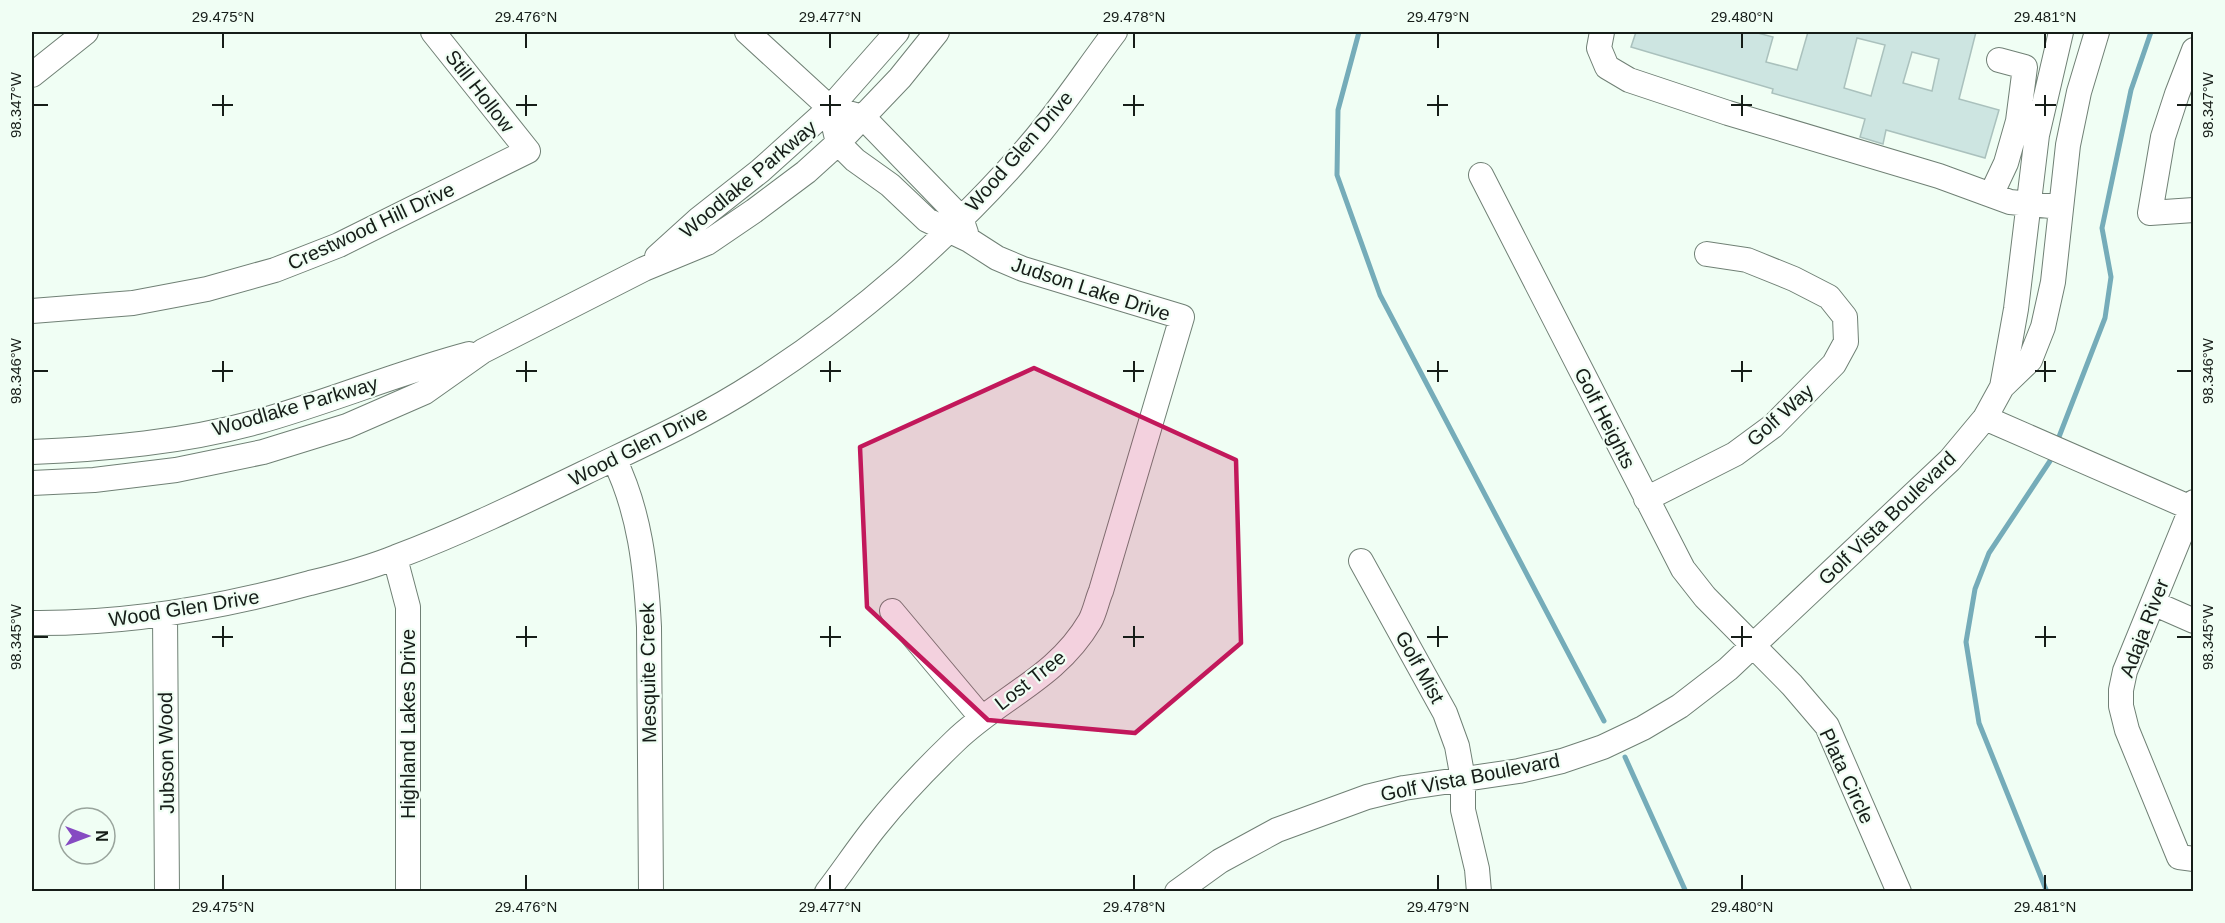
<svg xmlns="http://www.w3.org/2000/svg" width="2225" height="923" font-family="Arial,sans-serif">
<style>
.lines{fill:none;stroke-linecap:round;stroke-linejoin:round}
.stream{stroke:#75acb9;stroke-width:5}
.building{fill:#cde5e1;stroke:#aac1bd;stroke-width:1.5;fill-rule:evenodd}
.minor-casing{stroke:#708075;stroke-width:26}
.minor{stroke:#fff;stroke-width:24}
.marked{fill:#c2185b;fill-opacity:0.2;stroke:#c2185b;stroke-width:4.5;stroke-linejoin:round}
.ticks{fill:none;stroke:#161d18;stroke-width:2}
.labels{text-anchor:middle;stroke-width:4.5;stroke-linejoin:round;paint-order:stroke}
.street-label{font-size:20px;fill:#161d18;stroke:#f0fef4}
.neatline{fill:none;stroke:#161d18;stroke-width:2}
.ticks-label{font-size:15px;text-anchor:middle;fill:#161d18}
</style>
<rect width="100%" height="100%" fill="#f0fef4"/>
<g class="lines">
<path class="stream" d="M 1359,32 L 1338,110 L 1337,175 L 1380,295 L 1604,721
M 2057,442 L 2105,318 L 2111,277 L 2102,228 L 2131,90 L 2151,32
M 1625,757 L 1686,892
M 2047,892 L 1979,723 L 1966,642 L 1975,589 L 1989,553 L 2050,461 L 2053,454"/>
</g>
<path class="building" d="M 1636,32 L 1754,32 L 1773,37 L 1766,62 L 1797,70 L 1808,32 L 1976,32 L 1959,99 L 1999,110 L 1985,158 L 1886,130 L 1883,144 L 1860,137 L 1865,119 L 1772,93 L 1773,89 L 1631,47 ZM 1857,38 L 1885,45 L 1871,96 L 1844,88 ZM 1912,52 L 1939,59 L 1932,91 L 1903,83 Z"/>
<g class="lines">
<g class="minor-casing">
<path id="minor" d="M 747,32 L 830,108 L 863,117 L 961,218 L 966,233
M 1602,32 L 1599,48 L 1607,67 L 1629,80 L 1728,113 L 1939,176 L 2010,202 L 2061,207
M 2194,50 L 2177,94 L 2163,137 L 2150,213 L 2194,210
M 32,75 L 86,32
M 1481,175 L 1683,569 L 1705,597 L 1792,685 L 1827,726 L 1899,892
M 1991,195 L 2006,163 L 2018,121 L 2025,67 L 1999,60
M 657,257 L 699,219 L 760,171 L 830,108 L 897,32
M 32,311 L 133,303 L 207,289 L 275,270 L 339,245 L 528,151 L 433,32
M 2002,387 L 2016,309 L 2037,135 L 2061,32
M 1985,418 L 2191,508
M 32,452 C 107,449 183,442 257,422 C 329,402 397,373 469,354
M 614,459 C 640,512 646,569 649,627 L 651,892
M 32,483 L 94,480 L 176,470 L 263,452 L 347,426 L 425,392 L 483,351 L 644,269 L 707,243 L 754,211 L 806,172 L 838,143 L 900,78 L 937,32
M 1646,499 L 1735,454 L 1773,426 L 1834,364 L 1846,342 L 1845,317 L 1829,297 L 1794,279 L 1747,260 L 1707,254
M 2194,502 L 2125,671 L 2121,690 L 2121,706 L 2127,730 L 2179,857 L 2194,859
M 395,558 L 408,607 L 408,892
M 1361,561 L 1445,713 L 1457,746 L 1463,779 L 1463,810 L 1477,869 L 1479,892
M 2153,603 L 2194,621
M 892,611 L 981,717
M 165,614 L 167,892
M 32,623 C 126,624 219,608 310,583 C 339,576 369,568 396,557 C 460,533 522,503 584,473 C 642,445 701,419 755,384 C 807,351 857,313 904,272 C 948,233 992,190 1030,145 C 1061,109 1087,69 1115,32
M 827,892 C 844,870 859,847 876,826 C 900,796 927,768 954,742 C 1000,697 1056,679 1090,621 C 1095,612 1097,600 1101,591 L 1182,317 L 1023,269 L 997,258 L 969,240 L 927,220 L 890,185 L 855,160 L 838,143 L 830,108
M 1177,892 L 1220,861 L 1277,830 L 1367,797 L 1404,788 L 1519,771 L 1562,761 L 1603,747 L 1643,728 L 1680,706 L 1728,669 L 1950,460 L 1985,418 L 2002,387 L 2030,360 L 2043,327 L 2053,282 L 2068,145 L 2079,92 L 2097,32"/>
</g>
<use href="#minor" class="minor"/>
</g>
<path class="marked" d="M 1034,368 L 1236,460 L 1241,643 L 1135,733 L 988,720 L 867,607 L 860,447 Z"/>
<path class="ticks" d="M 223,33 L 223,48M 526,33 L 526,48M 830,33 L 830,48M 1134,33 L 1134,48M 1438,33 L 1438,48M 1742,33 L 1742,48M 2045,33 L 2045,48M 223,95 L 223,116M 526,95 L 526,116M 830,95 L 830,116M 1134,95 L 1134,116M 1438,95 L 1438,116M 1742,95 L 1742,116M 2045,95 L 2045,116M 33,105 L 48,105M 212,105 L 233,105M 516,105 L 537,105M 820,105 L 841,105M 1123,105 L 1144,105M 1427,105 L 1448,105M 1731,105 L 1752,105M 2035,105 L 2056,105M 2177,105 L 2192,105M 223,361 L 223,382M 526,361 L 526,382M 830,361 L 830,382M 1134,361 L 1134,382M 1438,361 L 1438,382M 1742,361 L 1742,382M 2045,361 L 2045,382M 33,371 L 48,371M 212,371 L 233,371M 516,371 L 537,371M 820,371 L 841,371M 1123,371 L 1144,371M 1427,371 L 1448,371M 1731,371 L 1752,371M 2035,371 L 2056,371M 2177,371 L 2192,371M 223,626 L 223,647M 526,626 L 526,647M 830,626 L 830,647M 1134,626 L 1134,647M 1438,626 L 1438,647M 1742,626 L 1742,647M 2045,626 L 2045,647M 33,637 L 48,637M 212,637 L 233,637M 516,637 L 537,637M 820,637 L 841,637M 1123,637 L 1144,637M 1427,637 L 1448,637M 1731,637 L 1752,637M 2035,637 L 2056,637M 2177,637 L 2192,637M 223,875 L 223,890M 526,875 L 526,890M 830,875 L 830,890M 1134,875 L 1134,890M 1438,875 L 1438,890M 1742,875 L 1742,890M 2045,875 L 2045,890"/>
<g class="labels">
<g class="street-label">
<text transform="translate(480 91) rotate(52)" y="7">Still Hollow</text>
<text transform="translate(1019 151) rotate(-49)" y="7">Wood Glen Drive</text>
<text transform="translate(748 179) rotate(-40)" y="7">Woodlake Parkway</text>
<text transform="translate(371 226) rotate(-25)" y="7">Crestwood Hill Drive</text>
<text transform="translate(1091 289) rotate(18)" y="7">Judson Lake Drive</text>
<text transform="translate(295 406) rotate(-16)" y="7">Woodlake Parkway</text>
<text transform="translate(1780 415) rotate(-42)" y="7">Golf Way</text>
<text transform="translate(1605 418) rotate(63)" y="7">Golf Heights</text>
<text transform="translate(638 446) rotate(-27)" y="7">Wood Glen Drive</text>
<text transform="translate(1887 518) rotate(-44)" y="7">Golf Vista Boulevard</text>
<text transform="translate(184 608) rotate(-9)" y="7">Wood Glen Drive</text>
<text transform="translate(2144 628) rotate(-69)" y="7">Adaja River</text>
<text transform="translate(1420 667) rotate(61)" y="7">Golf Mist</text>
<text transform="translate(648 673) rotate(-91)" y="7">Mesquite Creek</text>
<text transform="translate(1030 680) rotate(-38)" y="7">Lost Tree</text>
<text transform="translate(408 724) rotate(-90)" y="7">Highland Lakes Drive</text>
<text transform="translate(166 753) rotate(-91)" y="7">Jubson Wood</text>
<text transform="translate(1847 776) rotate(65)" y="7">Plata Circle</text>
<text transform="translate(1470 777) rotate(-11)" y="7">Golf Vista Boulevard</text>
</g>
</g>
<rect width="2225" height="923" fill="none" stroke="#f0fef4" stroke-width="66"/>
<g transform="translate(87 836) rotate(90)"><circle r="28" fill="#f0fef4" stroke="#99a49c" stroke-width="1.5"/>
<path d="M0-4.5L10 22L0 15L-10 22Z" fill="#864bc2"/>
<text y="-9" font-size="16" font-weight="bold" text-anchor="middle" fill="#161d18">N</text>
</g>
<rect x="33" y="33" width="2159" height="857" class="neatline"/>
<g class="ticks-label">
<text x="223" y="22">29.475°N</text>
<text x="526" y="22">29.476°N</text>
<text x="830" y="22">29.477°N</text>
<text x="1134" y="22">29.478°N</text>
<text x="1438" y="22">29.479°N</text>
<text x="1742" y="22">29.480°N</text>
<text x="2045" y="22">29.481°N</text>
<text transform="translate(2208 105) rotate(-90)" y="5">98.347°W</text>
<text transform="translate(16 105) rotate(-90)" y="5">98.347°W</text>
<text transform="translate(2208 371) rotate(-90)" y="5">98.346°W</text>
<text transform="translate(16 371) rotate(-90)" y="5">98.346°W</text>
<text transform="translate(2208 637) rotate(-90)" y="5">98.345°W</text>
<text transform="translate(16 637) rotate(-90)" y="5">98.345°W</text>
<text x="223" y="912">29.475°N</text>
<text x="526" y="912">29.476°N</text>
<text x="830" y="912">29.477°N</text>
<text x="1134" y="912">29.478°N</text>
<text x="1438" y="912">29.479°N</text>
<text x="1742" y="912">29.480°N</text>
<text x="2045" y="912">29.481°N</text>
</g>
</svg>
